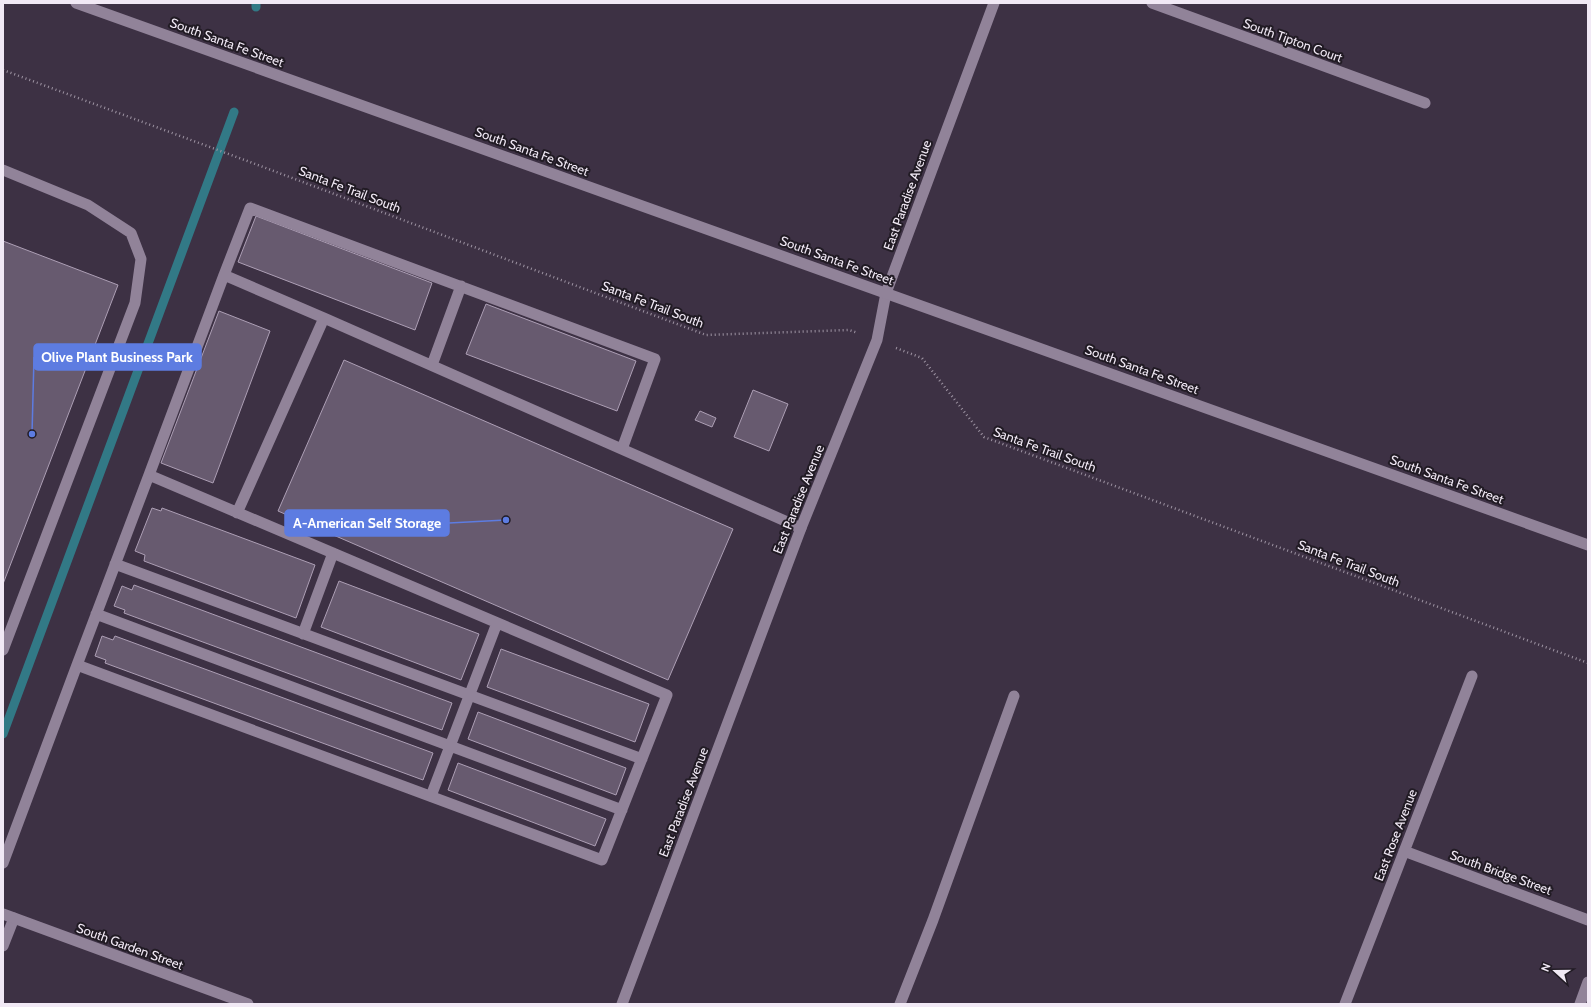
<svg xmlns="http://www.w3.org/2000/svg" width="1591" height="1007" font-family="Cabin,sans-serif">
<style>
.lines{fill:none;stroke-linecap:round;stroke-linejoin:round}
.stream{stroke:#327986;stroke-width:9}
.building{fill:#675a6f;stroke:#ad9fb5}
.path{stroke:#9e94a3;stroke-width:2.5;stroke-dasharray:1 3;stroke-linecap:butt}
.service{stroke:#918399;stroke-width:11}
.minor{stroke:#918399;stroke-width:11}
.tertiary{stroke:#918399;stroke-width:11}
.labels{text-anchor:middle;stroke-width:4;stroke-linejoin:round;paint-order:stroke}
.street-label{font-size:13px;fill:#f1e9f5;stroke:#211b24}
.leader{fill:none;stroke:#5d7ce1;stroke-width:1.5}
.callout-dot{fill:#5d7ce1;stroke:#211b24;stroke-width:1.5}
.callout{fill:#5d7ce1;stroke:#5d7ce1;stroke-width:1.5}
.callout-label{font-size:14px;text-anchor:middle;font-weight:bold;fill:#fff}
</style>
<rect width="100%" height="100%" fill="#3d3144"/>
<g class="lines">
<path class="stream" d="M 256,7 L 256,3
M 3,734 L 234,112"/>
</g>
<path class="building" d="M 256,216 L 432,283 L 415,330 L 238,262 Z
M 3,241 L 118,285 L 3,584 Z
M 486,304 L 636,361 L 617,411 L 466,354 Z
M 219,311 L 270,331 L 213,483 L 161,463 Z
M 344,360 L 733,529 L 668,680 L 278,511 Z
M 753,390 L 788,404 L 769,451 L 734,437 Z
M 700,411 L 716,418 L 712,427 L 695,420 Z
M 152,508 L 161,511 L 162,508 L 315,565 L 296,618 L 144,561 L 145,555 L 135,551 Z
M 339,581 L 479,634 L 461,680 L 321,627 Z
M 134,585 L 452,703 L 442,730 L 124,613 L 125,610 L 114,606 L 122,586 L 132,590 Z
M 102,636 L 113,640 L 115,636 L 433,753 L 423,780 L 105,663 L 106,660 L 95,656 Z
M 501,649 L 649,704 L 635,742 L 487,687 Z
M 478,712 L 626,768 L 616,795 L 468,739 Z
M 458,763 L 606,819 L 595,846 L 448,790 Z"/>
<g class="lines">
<path class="path" d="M 3,70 L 250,162 L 706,335 L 849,330 L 858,333
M 896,348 L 922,358 L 984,437 L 1588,663"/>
<path class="service" d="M 3,170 L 88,205 L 131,233 L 141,259 L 135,303 L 3,650
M 224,275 L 250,208 L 655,359 L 622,449
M 432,365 L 461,286
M 149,475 L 667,695 L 602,860 L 77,665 Z
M 149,475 L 224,275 L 324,318
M 237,513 L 324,318 L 801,528
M 115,564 L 642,759
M 96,614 L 622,810
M 303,634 L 333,553
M 431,796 L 497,623
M 3,863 L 77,665
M 3,946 L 14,918
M 900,1004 L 933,920 L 1014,696
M 1580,1004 L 1588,982"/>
<path class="minor" d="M 1152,3 L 1425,103
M 1404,851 L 1588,920
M 3,914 L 248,1004
M 622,1004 L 801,528 L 877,340 L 886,293 L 994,3
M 1345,1004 L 1472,676"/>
<path class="tertiary" d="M 76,3 L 1588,545"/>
</g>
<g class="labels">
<g class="street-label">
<text transform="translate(1293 40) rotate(20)" y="5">South Tipton Court</text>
<text transform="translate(227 42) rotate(20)" y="5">South Santa Fe Street</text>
<text transform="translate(532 151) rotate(20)" y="5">South Santa Fe Street</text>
<text transform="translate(350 189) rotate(21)" y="5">Santa Fe Trail South</text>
<text transform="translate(907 195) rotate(-70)" y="5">East Paradise Avenue</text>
<text transform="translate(837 260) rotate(20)" y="5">South Santa Fe Street</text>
<text transform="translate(653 304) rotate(21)" y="5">Santa Fe Trail South</text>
<text transform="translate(1142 369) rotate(20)" y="5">South Santa Fe Street</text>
<text transform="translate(1045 449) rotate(20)" y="5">Santa Fe Trail South</text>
<text transform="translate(1447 479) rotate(20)" y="5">South Santa Fe Street</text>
<text transform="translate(798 499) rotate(-68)" y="5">East Paradise Avenue</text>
<text transform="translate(1349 563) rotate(21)" y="5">Santa Fe Trail South</text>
<text transform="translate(683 802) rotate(-69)" y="5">East Paradise Avenue</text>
<text transform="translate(1395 835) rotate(-69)" y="5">East Rose Avenue</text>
<text transform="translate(1501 872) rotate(20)" y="5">South Bridge Street</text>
<text transform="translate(130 946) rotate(20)" y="5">South Garden Street</text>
</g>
</g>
<path class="leader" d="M32 434L34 357M506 520L449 523"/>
<g class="callout-dot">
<circle cx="32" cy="434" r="4"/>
<circle cx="506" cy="520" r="4"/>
</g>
<g class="callout">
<rect x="34" y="344" width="167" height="26" rx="4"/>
<rect x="285" y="510" width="164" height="26" rx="4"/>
</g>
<g class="callout-label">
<text x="117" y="362">Olive Plant Business Park</text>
<text x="367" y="528">A-American Self Storage</text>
</g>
<rect width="1591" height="1007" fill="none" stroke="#f1e9f5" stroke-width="8"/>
<g transform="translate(1555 971) rotate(291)" stroke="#211b24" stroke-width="3" paint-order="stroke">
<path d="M0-3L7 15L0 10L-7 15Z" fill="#f1e9f5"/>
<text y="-6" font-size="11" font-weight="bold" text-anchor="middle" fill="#f1e9f5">N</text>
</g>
</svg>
